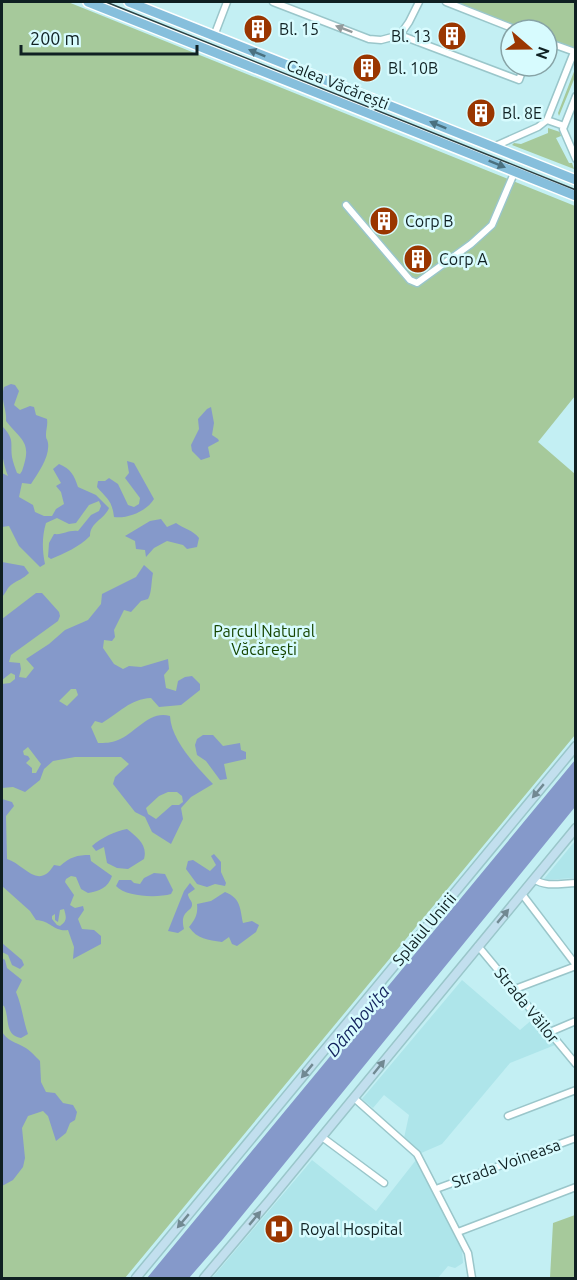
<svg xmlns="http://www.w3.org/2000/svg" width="577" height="1280" font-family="Ubuntu,sans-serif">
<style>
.built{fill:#aee5ea}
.green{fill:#a6c99b}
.water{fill:#8599ca;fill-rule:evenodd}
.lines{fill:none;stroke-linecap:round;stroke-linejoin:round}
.minor-casing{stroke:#9ac6ca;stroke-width:9}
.secondary-casing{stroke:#9ac6ca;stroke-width:11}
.primary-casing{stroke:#fff;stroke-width:12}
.minor{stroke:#fff;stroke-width:6}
.secondary{stroke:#c2dfee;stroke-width:8}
.primary{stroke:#86bfdc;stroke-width:9}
.tram{stroke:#2c4244;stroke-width:1.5}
.oneway{fill:#939b9c}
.oneway2{fill:#4a707f}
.oneway3{fill:#718992}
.labels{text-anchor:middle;stroke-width:5;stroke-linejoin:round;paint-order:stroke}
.poi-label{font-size:16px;fill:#0f2022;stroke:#d7fbfe;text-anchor:start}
.street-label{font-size:16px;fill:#0f2022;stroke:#d7fbfe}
.park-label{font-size:16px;fill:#164500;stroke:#d7fbfe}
.water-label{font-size:18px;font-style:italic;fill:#12225d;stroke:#d7fbfe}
</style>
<rect width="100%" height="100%" fill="#c3eff3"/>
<path class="built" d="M 575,841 L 575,878 L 543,880 Z
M 462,980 L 520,1030 L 534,1018 L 555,1045 L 510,1063 L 442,1144 L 419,1154 L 404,1138 L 409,1115 L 384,1095 L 373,1108 L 362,1099 Z
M 312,1160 L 376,1211 L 416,1160 L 462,1249 L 463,1263 L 455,1268 L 448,1266 L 438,1278 L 212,1278 Z"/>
<path class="green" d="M 2,2 L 68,2 L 575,206 L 575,396 L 538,442 L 575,474 L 575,735 L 125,1278 L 2,1278 Z
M 449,2 L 575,2 L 575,51 L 547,39 L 547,30 L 523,30 Z
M 575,69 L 575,77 L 559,116 L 558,113 Z
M 548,128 L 560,132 L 561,136 L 556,138 L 569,163 L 572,163 L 574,169 L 512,145 L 514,143 L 521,144 L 548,133 Z
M 575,1215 L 575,1278 L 550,1278 L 553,1223 Z"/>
<path class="water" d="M 11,384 L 15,385 L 19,391 L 14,405 L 20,410 L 30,406 L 34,407 L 36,415 L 47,419 C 48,425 46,429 46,434 C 46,441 47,437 48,443 C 50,457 38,473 31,484 L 22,483 L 19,497 L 33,505 L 35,512 L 44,516 L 52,516 L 56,509 L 64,504 L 61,492 L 56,486 L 61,483 L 53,469 L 59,464 C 71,469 74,475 78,487 L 96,495 L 109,508 C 104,520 90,522 90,536 C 79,547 65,553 51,559 L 48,557 L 49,543 L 54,534 C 64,535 67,530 78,531 L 91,515 L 99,511 L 101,506 L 99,501 L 89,505 L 76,523 L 69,524 L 57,518 L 46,523 C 42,536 42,550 45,564 L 40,567 L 19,546 L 9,526 L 2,527 L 2,473 L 8,476 C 2,461 1,447 2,431 L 3,427 C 15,440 10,443 12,457 C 13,462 15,468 17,473 L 20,474 L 22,471 C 32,442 23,442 6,421 C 7,409 0,400 4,387 Z
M 211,407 L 214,423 L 212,435 L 218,439 L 219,441 L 208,447 L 210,457 L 201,460 L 192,451 L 191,445 L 199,429 L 198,419 L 207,409 Z
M 127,461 L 134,463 L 154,499 C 147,511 128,519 114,517 C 112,500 107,499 97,487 L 98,481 L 105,481 L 109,478 L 118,484 L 128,505 L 134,507 L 139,504 L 140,498 L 125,478 L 129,473 Z
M 161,519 L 167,527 L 176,523 C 184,529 193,530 199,538 L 197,547 L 187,549 L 183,545 L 167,541 L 154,548 L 146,557 L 145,550 L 136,549 L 135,541 L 125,536 L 150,521 Z
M 2,562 L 24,566 L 29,573 C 23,579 18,580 11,585 C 7,588 6,593 2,597 Z
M 144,565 L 153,573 C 151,582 152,592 148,599 L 141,601 L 131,612 L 124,610 L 114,630 L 115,637 L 112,641 L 104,640 L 103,648 L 114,664 L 123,669 L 129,666 L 141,667 L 168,659 L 169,669 L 164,675 L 166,688 L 176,691 L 178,681 L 185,677 L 192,676 L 200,684 L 200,690 L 181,705 L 159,707 L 151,698 C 130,699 119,713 102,723 L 95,721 L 91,727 L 98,743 C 105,743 111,743 118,740 C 136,733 149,710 170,716 C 171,740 196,766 213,784 L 191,797 L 181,808 L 183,819 L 171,844 L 152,832 L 145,817 L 135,812 L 113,784 L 115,777 L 129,764 L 121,757 L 75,757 L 53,761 L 44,769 L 40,780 L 25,792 L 13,787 L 2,788 L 2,684 L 10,683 L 15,679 L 15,675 L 11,673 L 2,680 L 2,619 L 36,593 L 42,593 L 59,612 L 60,616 L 58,621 L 11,655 L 9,662 L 20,663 L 21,669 L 19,677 L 26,678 L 34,668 L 26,659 L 49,644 L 65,630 L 88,620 L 101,604 L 102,594 L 136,577 ZM 71,689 L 76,689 L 78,695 L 67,706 L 59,701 ZM 28,747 L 41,764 L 36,773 L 32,773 L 32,768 L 26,763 L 30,759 L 28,756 L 24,755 L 23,751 ZM 168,792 L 177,792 L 182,796 L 183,802 L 179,805 L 172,805 L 156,819 L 148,814 L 146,808 L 159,796 Z
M 203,735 L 213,735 L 223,746 L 240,743 L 241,750 L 246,752 L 246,759 L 224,764 L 227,779 L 220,780 L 206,761 L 197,755 L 195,745 L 197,739 Z
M 575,760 L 575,807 L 223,1239 L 189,1278 L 147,1278 Z
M 2,799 L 12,802 L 14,806 L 6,816 L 7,859 C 24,864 38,891 54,865 L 60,866 C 70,857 77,855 90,855 L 91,861 L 112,876 C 108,888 99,891 88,893 L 81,889 L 76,877 L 71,876 L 66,879 L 65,882 L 74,895 L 70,905 L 75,908 L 83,906 L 84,910 L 78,919 L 82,929 L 94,930 L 101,936 L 101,944 L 73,959 L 74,947 L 68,930 C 53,932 52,921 36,920 L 30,911 L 2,886 ZM 64,909 C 66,916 68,921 60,926 L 57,925 L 52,919 L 52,916 L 55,914 L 55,920 L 58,922 L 60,910 Z
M 127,829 C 137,837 148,845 144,859 L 128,869 L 117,868 L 107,863 L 104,847 L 96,851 L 92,846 C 101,838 115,831 127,829 Z
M 214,854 L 221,862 L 221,872 L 226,883 L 225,886 L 215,884 L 207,887 L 197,884 L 186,869 L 188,861 L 193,860 L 210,871 L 216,865 L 211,856 Z
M 154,873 L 165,874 L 173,890 L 171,894 C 157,898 126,897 116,886 L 119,880 L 131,880 L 134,883 L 140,884 L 144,878 Z
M 190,883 L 195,889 L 188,894 C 188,898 192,901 192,904 C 193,912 179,910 184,929 L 178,933 L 168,931 L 184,891 Z
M 225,892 C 241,898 240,909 243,923 L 252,921 L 259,925 L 256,932 L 237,946 L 232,944 L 229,937 L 222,942 C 208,940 197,939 189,927 C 196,919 198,913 197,904 L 211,901 Z
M 2,943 L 22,960 L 24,965 L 20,969 L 12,965 L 8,955 L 2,952 Z
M 2,958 L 5,960 L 7,968 L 22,980 L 16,992 C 22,1006 23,1020 28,1034 L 21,1038 C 4,1035 10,1018 4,1006 L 2,1005 Z
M 2,1032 C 8,1041 15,1042 24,1047 C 30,1050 35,1056 40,1061 L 41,1082 L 46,1092 L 55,1093 L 63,1103 L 73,1105 L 77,1112 L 75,1120 L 70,1123 L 66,1133 L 56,1141 L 48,1116 L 43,1111 L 28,1116 L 22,1128 L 25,1158 L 23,1167 L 13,1180 L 2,1186 Z"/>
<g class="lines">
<g class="minor-casing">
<path id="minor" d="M 273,2 L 369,39 L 381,40 L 400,35 L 519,80 L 524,66
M 446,2 L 517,30
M 400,35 L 409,22 L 419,2
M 214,36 L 227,2
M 547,42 L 575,52
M 576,96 L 563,129 L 576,159
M 547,120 L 564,126
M 493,147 L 538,127 L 547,120 L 574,52
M 346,205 L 410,280 L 417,283 L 471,244 L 492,225 L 515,171
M 534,879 C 546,888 562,883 576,883
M 522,894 L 576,965
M 478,946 L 576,1064
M 515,989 L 576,966
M 550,1032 L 576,1021
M 354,1098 L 417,1154 L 468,1253 L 472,1278
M 508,1116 L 576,1090
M 322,1137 L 384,1183
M 436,1189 L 576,1138
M 458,1232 L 576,1187"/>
</g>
<g class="secondary-casing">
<path id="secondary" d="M 136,1278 L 576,746
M 204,1278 L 269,1201 L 576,828"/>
</g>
<g class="primary-casing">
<path id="primary" d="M 88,2 L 576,196
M 129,2 L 576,180"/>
</g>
<use href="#minor" class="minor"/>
<use href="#secondary" class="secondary"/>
<use href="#primary" class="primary"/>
<path class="tram" d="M 106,2 L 576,190"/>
</g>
<defs><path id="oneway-solid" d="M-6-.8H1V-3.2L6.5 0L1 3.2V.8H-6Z" transform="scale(1.5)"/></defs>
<use class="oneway" href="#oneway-solid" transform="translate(344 29) rotate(-159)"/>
<g class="oneway2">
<use href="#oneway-solid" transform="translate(257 53) rotate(-158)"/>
<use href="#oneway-solid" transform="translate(438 125) rotate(-158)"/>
<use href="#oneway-solid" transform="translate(497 164) rotate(22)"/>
</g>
<g class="oneway3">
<use href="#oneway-solid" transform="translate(538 791) rotate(130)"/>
<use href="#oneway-solid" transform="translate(503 916) rotate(-50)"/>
<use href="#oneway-solid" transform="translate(379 1067) rotate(-51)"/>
<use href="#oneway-solid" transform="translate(307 1071) rotate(130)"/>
<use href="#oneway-solid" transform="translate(255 1218) rotate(-50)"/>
<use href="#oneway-solid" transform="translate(183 1221) rotate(130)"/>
</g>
<defs>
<g id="building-disc" transform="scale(1.5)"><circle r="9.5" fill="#9a3600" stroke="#d7fbfe"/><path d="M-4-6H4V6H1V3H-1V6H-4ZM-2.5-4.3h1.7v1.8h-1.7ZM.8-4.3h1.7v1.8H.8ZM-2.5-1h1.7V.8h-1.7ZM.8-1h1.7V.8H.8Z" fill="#fff"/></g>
<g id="hospital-disc" transform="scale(1.5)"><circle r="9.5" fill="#9a3600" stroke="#d7fbfe"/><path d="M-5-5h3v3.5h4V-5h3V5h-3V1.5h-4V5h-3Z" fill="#fff"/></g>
</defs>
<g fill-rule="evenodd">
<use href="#building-disc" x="258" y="29"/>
<use href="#building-disc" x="452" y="36"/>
<use href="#building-disc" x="367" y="68"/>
<use href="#building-disc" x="481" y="113"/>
<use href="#building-disc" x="384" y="221"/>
<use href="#building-disc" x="418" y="259"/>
<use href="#hospital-disc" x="279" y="1229"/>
</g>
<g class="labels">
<g class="poi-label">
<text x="279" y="35">Bl. 15</text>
<text x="431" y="42" text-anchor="end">Bl. 13</text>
<text x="388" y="74">Bl. 10B</text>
<text x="502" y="119">Bl. 8E</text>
<text x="405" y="227">Corp B</text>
<text x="439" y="265">Corp A</text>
<text x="300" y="1235">Royal Hospital</text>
</g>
<g class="street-label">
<text transform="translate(338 84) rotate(22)" y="6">Calea Văcărești</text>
<text transform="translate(424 929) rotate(-50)" y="6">Splaiul Unirii</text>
<text transform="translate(527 1005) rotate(51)" y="6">Strada Văilor</text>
<text transform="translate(506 1163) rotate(-20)" y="6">Strada Voineasa</text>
</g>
<g class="park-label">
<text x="264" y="637">Parcul Natural<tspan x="264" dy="18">Văcărești</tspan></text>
</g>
<g class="water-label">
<text transform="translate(358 1021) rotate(-50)" y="6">Dâmbovița</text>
</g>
</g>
<rect width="577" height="1280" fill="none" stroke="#0f2022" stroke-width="6"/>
<g transform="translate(529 48) rotate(110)"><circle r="28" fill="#d7fbfe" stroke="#87a3a6" stroke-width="1.5"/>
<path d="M0-4.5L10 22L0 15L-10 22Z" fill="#9a3600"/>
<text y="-9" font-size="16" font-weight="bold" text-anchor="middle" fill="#0f2022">N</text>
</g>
<path d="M21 45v9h176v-9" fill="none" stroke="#0f2022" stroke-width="3"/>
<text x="30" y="45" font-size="18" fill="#0f2022" stroke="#d7fbfe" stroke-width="4.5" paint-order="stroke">200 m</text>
</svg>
